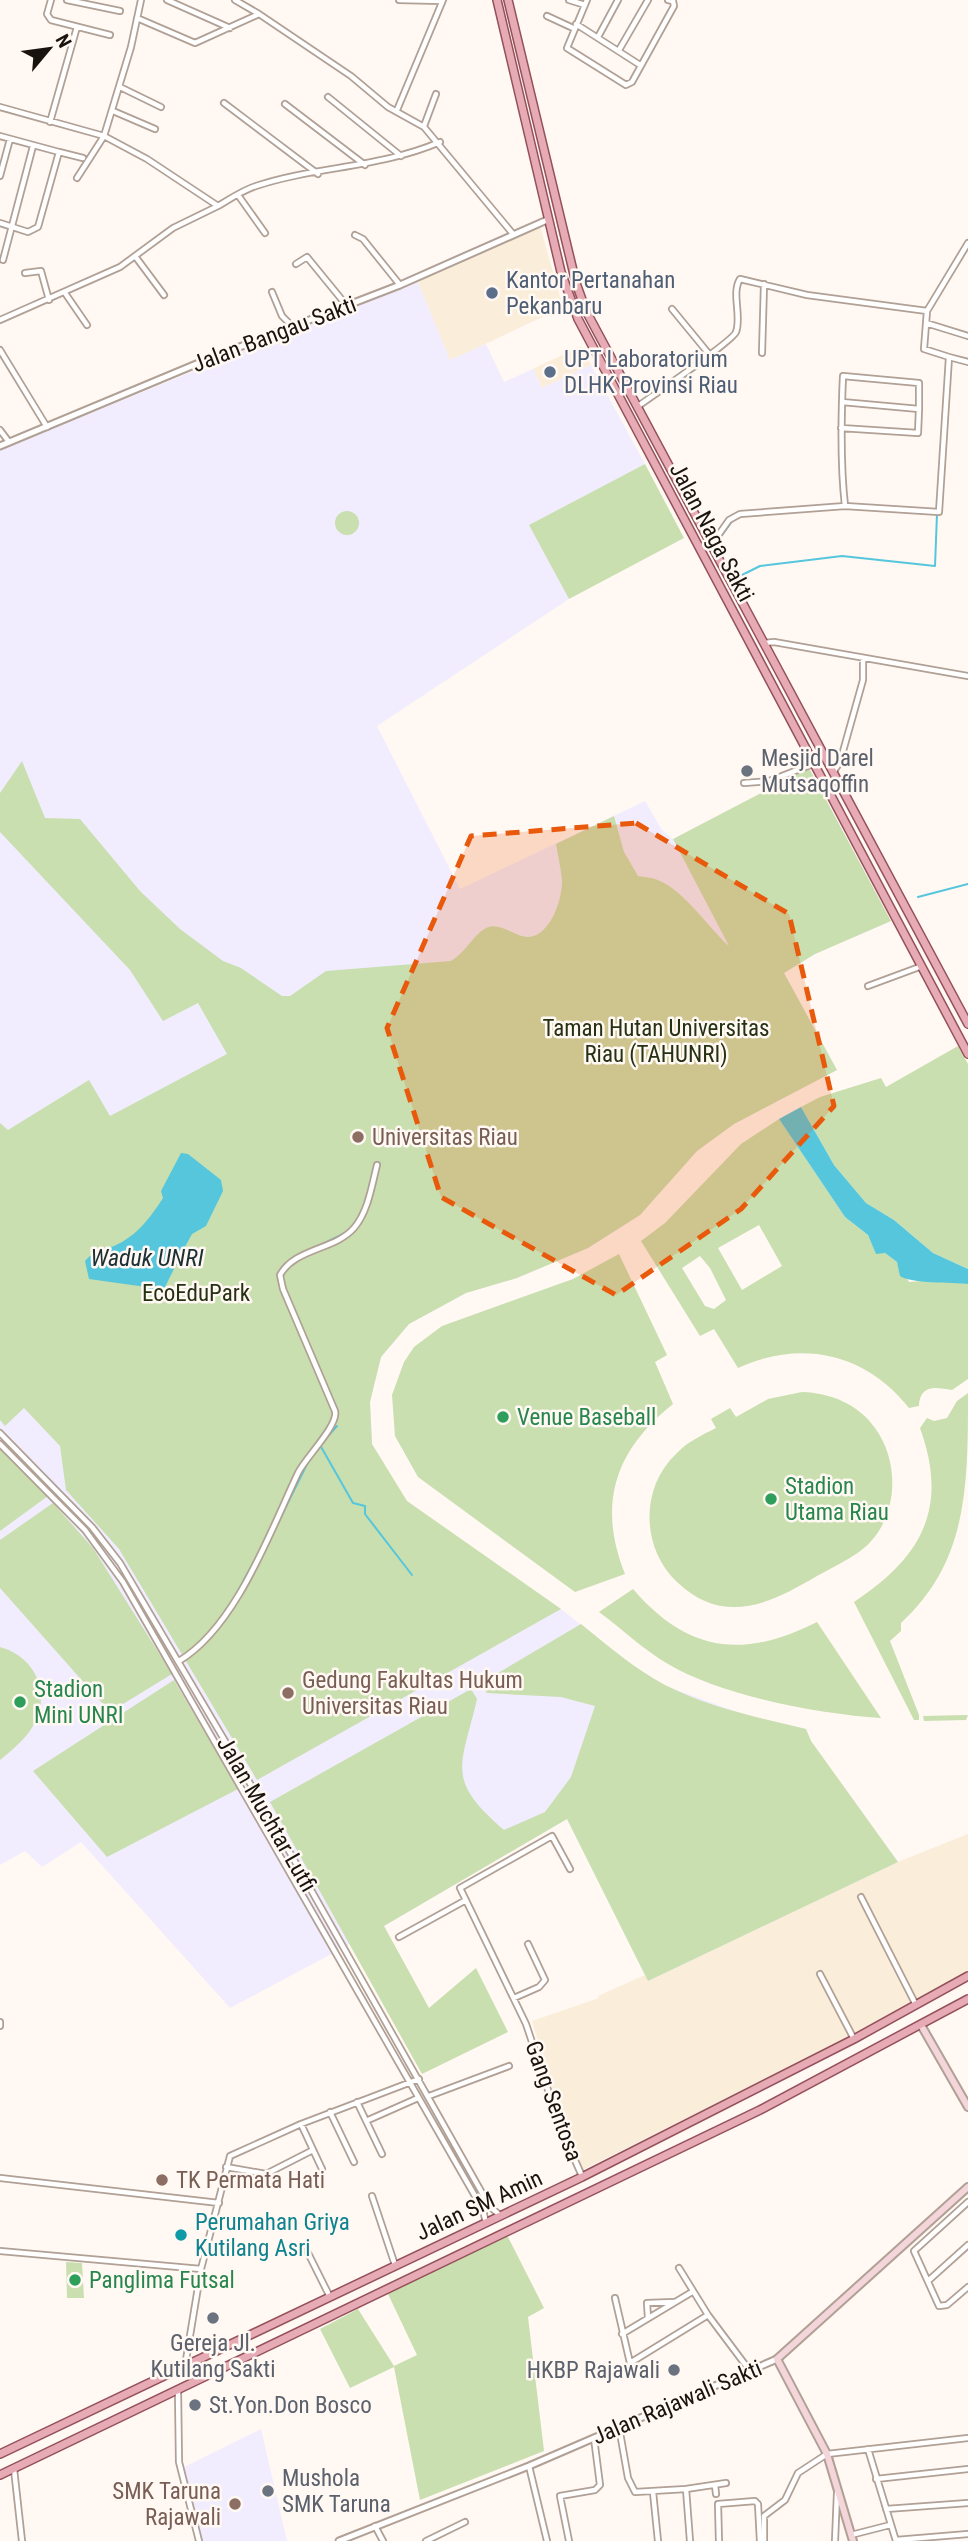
<svg xmlns="http://www.w3.org/2000/svg" width="968" height="2541" font-family="'Roboto Condensed',sans-serif">
<style>
.commercial{fill:#faeeda}
.education{fill:#f1edfe}
.green{fill:#c9dfaf;fill-rule:evenodd}
.water{fill:#55c6dc}
.lines{fill:none;stroke-linecap:round;stroke-linejoin:round}
.stream{stroke:#55c6dc;stroke-width:2}
.minor-casing{stroke:#b0a095;stroke-width:8}
.tertiary-casing{stroke:#b0a095;stroke-width:9}
.secondary-casing{stroke:#b0a095;stroke-width:10}
.primary-casing{stroke:#94515a;stroke-width:10}
.minor{stroke:#fff;stroke-width:4.5}
.tertiary{stroke:#fff;stroke-width:5}
.secondary{stroke:#f3d5da;stroke-width:6}
.primary{stroke:#e6abb5;stroke-width:7}
.marked{fill:#e8590c;fill-opacity:0.2;stroke:#e8590c;stroke-width:5;stroke-dasharray:14 9;stroke-linejoin:round}
.service-dot{fill:#5c6f8a;stroke:#fff8f3;stroke-width:2.5}
.worship-dot{fill:#6b7280;stroke:#fff8f3;stroke-width:2.5}
.education-dot{fill:#8d6e63;stroke:#fff8f3;stroke-width:2.5}
.leisure-dot{fill:#2e9e5b;stroke:#fff8f3;stroke-width:2.5}
.culture-dot{fill:#0f9aa8;stroke:#fff8f3;stroke-width:2.5}
.labels{text-anchor:middle;stroke-width:5;stroke-linejoin:round;paint-order:stroke}
.service-label{font-size:23px;fill:#4e5e75;stroke:#fff8f3;text-anchor:start}
.street-label{font-size:23px;fill:#18130f;stroke:#fff8f3}
.worship-label{font-size:23px;fill:#5b616d;stroke:#fff8f3;text-anchor:start}
.park-label{font-size:23px;fill:#243112;stroke:#fff8f3}
.education-label{font-size:23px;fill:#785e54;stroke:#fff8f3;text-anchor:start}
.leisure-label{font-size:23px;fill:#27864d;stroke:#fff8f3;text-anchor:start}
.culture-label{font-size:23px;fill:#0d838f;stroke:#fff8f3;text-anchor:start}
.water-label{font-size:24px;font-style:italic;fill:#1b2f34;stroke:#fff8f3}
</style>
<rect width="100%" height="100%" fill="#fff8f3"/>
<path class="commercial" d="M 540,226 L 563,307 L 450,361 L 417,280 Z
M 581,346 L 591,365 L 542,388 L 533,369 Z
M 968,1834 L 968,1972 L 852,2036 L 582,2170 L 566,2134 L 532,2021 L 599,1998 L 598,1996 L 645,1975 L 648,1980 L 898,1862 Z"/>
<path class="education" d="M 417,280 L 450,360 L 486,344 L 504,382 L 533,369 L 542,388 L 591,365 L 645,464 L 530,525 L 569,599 L 377,726 L 460,889 L 645,801 L 662,830 L 674,840 L 731,947 L 891,921 L 815,954 L 784,973 L 837,1070 L 734,1124 L 697,1151 L 640,1215 L 588,1248 L 517,1278 L 466,1293 L 409,1324 L 381,1357 L 370,1402 L 372,1444 L 407,1502 L 561,1609 L 632,1665 L 666,1686 L 745,1715 L 806,1729 L 811,1741 L 898,1862 L 648,1981 L 567,1819 L 384,1926 L 230,2008 L 81,1842 L 42,1867 L 25,1851 L 0,1865 L 0,450 Z
M 261,2429 L 287,2541 L 201,2541 L 184,2467 Z"/>
<path class="green" d="M 645,464 L 684,538 L 569,599 L 529,525 Z
M335 523a12 12 0 1 1 24 0a12 12 0 1 1-24 0Z
M 22,761 L 45,818 L 80,819 L 140,891 L 180,929 L 223,961 L 241,968 L 282,996 L 290,996 L 326,971 L 451,961 C 465,953 473,935 486,928 C 499,921 515,937 528,937 C 550,936 562,901 562,881 C 561,869 558,856 556,844 L 614,816 L 624,852 L 638,876 C 645,877 654,878 660,881 C 684,891 709,928 729,946 L 673,839 L 809,768 L 891,921 L 815,954 L 784,973 L 837,1070 L 734,1124 L 697,1151 L 640,1215 L 588,1248 L 517,1278 L 466,1293 L 409,1324 L 381,1357 L 370,1402 L 372,1444 L 407,1501 L 561,1609 L 257,1780 L 119,1549 L 66,1490 L 60,1446 L 24,1408 L 5,1426 L 0,1420 L 0,1123 L 8,1130 L 89,1080 L 110,1116 L 227,1054 L 198,1003 L 163,1021 L 130,970 L 0,832 L 0,793 Z
M 958,1046 L 968,1064 L 968,1269 L 933,1253 L 894,1220 L 866,1203 L 834,1165 L 801,1107 L 820,1097 L 881,1078 L 886,1087 Z
M 779,1119 L 845,1217 L 868,1235 L 876,1253 L 885,1253 L 897,1262 L 909,1282 L 934,1280 L 968,1284 L 968,1379 L 952,1390 C 936,1387 920,1384 919,1406 L 909,1408 C 866,1353 801,1339 738,1368 L 714,1329 L 700,1336 L 641,1241 L 665,1223 L 741,1144 ZM 759,1225 L 782,1266 L 742,1290 L 718,1248 ZM 700,1256 L 710,1268 L 726,1300 L 714,1309 L 705,1306 L 682,1268 Z
M 619,1254 L 667,1355 L 655,1362 L 673,1404 C 615,1450 597,1504 625,1574 L 575,1592 L 418,1477 L 395,1436 L 392,1395 L 404,1362 L 414,1347 L 442,1326 L 573,1279 Z
M 802,1392 C 831,1393 858,1404 875,1428 C 902,1465 898,1524 859,1552 C 846,1561 831,1568 817,1576 C 771,1603 724,1627 677,1582 C 641,1548 640,1488 676,1454 C 687,1442 702,1435 716,1428 L 711,1419 L 730,1408 L 736,1417 L 768,1399 Z
M 968,1393 C 968,1487 968,1561 901,1623 L 901,1631 L 890,1641 L 919,1715 L 919,1720 L 914,1720 L 854,1602 C 922,1557 949,1508 920,1428 L 927,1418 L 934,1421 L 947,1418 L 957,1401 Z
M 0,1449 L 48,1496 L 0,1531 Z
M 53,1503 L 93,1548 L 172,1674 L 110,1712 L 0,1588 L 0,1540 Z
M 633,1589 C 688,1653 744,1659 817,1622 L 881,1718 C 819,1714 722,1696 668,1664 C 644,1650 622,1629 599,1612 Z
M 581,1624 C 608,1646 635,1669 665,1685 C 708,1707 759,1718 806,1729 L 811,1741 L 898,1862 L 648,1981 L 567,1819 L 384,1926 L 429,2008 L 476,1968 L 508,2032 L 422,2074 L 270,1802 L 471,1689 L 477,1699 C 461,1768 445,1779 504,1830 L 545,1812 L 571,1777 L 595,1706 L 561,1697 L 487,1693 L 481,1683 Z
M 0,1647 C 34,1656 52,1692 34,1724 C 27,1738 12,1750 0,1760 Z
M 174,1680 L 238,1789 L 107,1857 L 33,1771 Z
M 968,1715 L 966,1720 L 924,1721 L 923,1716 Z
M 507,2235 L 544,2308 L 528,2317 L 544,2451 L 420,2500 L 394,2367 L 350,2388 L 320,2329 L 358,2309 L 394,2366 L 417,2355 L 388,2294 Z
M 66,2262 L 82,2263 L 84,2298 L 67,2298 Z"/>
<path class="water" d="M 801,1107 L 834,1165 L 866,1203 L 894,1220 L 933,1253 L 968,1269 L 968,1284 C 951,1282 912,1284 900,1276 L 897,1262 L 885,1253 L 876,1254 L 868,1235 L 845,1217 L 779,1119 Z
M 181,1153 L 188,1154 L 221,1180 L 223,1191 L 206,1226 L 192,1234 L 180,1256 L 183,1265 L 176,1265 L 163,1291 L 150,1296 L 146,1287 L 89,1279 L 85,1261 C 96,1249 101,1251 114,1246 C 137,1236 150,1218 163,1198 L 161,1191 Z"/>
<g class="lines">
<path class="stream" d="M 717,542 L 733,520
M 738,577 L 760,566 L 842,556 L 935,566 L 937,514 L 905,512
M 918,897 L 968,884
M 319,1246 L 345,1233
M 279,1272 L 292,1259
M 279,1281 L 289,1308
M 301,1336 L 319,1379
M 321,1384 L 333,1411
M 328,1436 L 337,1426
M 320,1445 L 353,1503 L 365,1506 L 365,1514 L 412,1575
M 302,1463 L 327,1428
M 267,1545 L 308,1462
M 231,1604 L 265,1541"/>
<g class="minor-casing">
<path id="minor" d="M 51,0 L 47,14 L 51,20 L 110,35
M 67,0 L 120,11
M 167,0 L 230,28
M 399,0 L 442,1
M 569,0 L 585,5
M 587,0 L 567,48 L 626,85 L 632,82 L 674,6 L 673,1 L 668,0
M 259,14 L 351,76 L 388,107 L 424,127 L 513,234
M 547,16 L 573,28
M 137,18 L 195,43 L 259,14 L 235,0
M 576,24 L 640,65
M 598,37 L 618,0
M 619,50 L 648,0
M 120,87 L 161,107
M 328,97 L 401,156
M 224,103 L 318,174
M 285,104 L 365,165
M 0,107 L 104,136 L 131,47 L 141,0
M 397,110 L 443,0
M 113,111 L 155,129
M 50,122 L 77,27
M 424,126 L 436,94
M 0,136 L 59,152 L 38,227 L 28,232 L 0,223
M 59,152 L 83,158
M 0,176 L 10,139
M 238,195 L 265,233
M 218,206 C 230,199 243,190 256,186 C 317,166 379,168 440,142
M 355,235 L 363,239 L 400,285
M 135,256 L 164,295
M 3,260 L 33,146
M 296,264 L 307,257 L 347,306
M 25,273 L 41,271 L 49,300
M 272,292 L 282,316 L 293,327
M 65,293 L 87,325
M 672,309 L 709,354
M 0,320 L 120,267 L 173,228 L 218,206 L 147,159 L 104,136 L 77,178
M 926,323 L 968,336
M 0,350 L 47,427
M 762,353 L 764,284
M 949,357 L 968,362
M 842,402 L 919,409 L 919,383 L 843,376 C 841,420 840,462 845,506
M 637,407 C 652,396 733,341 736,332 C 742,316 731,293 740,279 L 807,295 L 927,311
M 841,428 L 918,433 L 919,409
M 0,430 L 9,442
M 712,544 L 729,520 L 740,514 L 845,506 L 939,512 L 949,357 L 924,349 L 927,311 L 968,243
M 764,643 L 774,642 L 968,676
M 834,771 L 840,762 L 863,680 L 863,658
M 744,783 L 769,781 L 813,764
M 868,986 L 922,966
M 0,1433 L 92,1527 L 120,1563 L 271,1819 L 490,2207 L 500,2215
M 0,1444 L 85,1530 L 123,1582 L 483,2210 L 486,2223
M 179,1661 C 236,1627 270,1532 298,1473 C 305,1458 339,1425 335,1411 L 283,1289 L 280,1275 C 295,1248 335,1250 354,1228 C 368,1212 372,1185 377,1165
M 570,1869 L 552,1836 L 460,1888 L 526,2024 L 561,2129 L 582,2176
M 861,1897 L 916,2005
M 399,1937 L 466,1900
M 820,1974 L 854,2039
M 514,1998 L 539,1987 L 545,1980 L 528,1944
M 0,2022 L 0,2026
M 429,2096 L 509,2066
M 357,2102 L 382,2154
M 330,2112 L 354,2162
M 366,2121 L 418,2098
M 301,2124 L 322,2169
M 226,2167 L 266,2174 L 313,2150
M 0,2178 L 219,2203
M 372,2196 L 395,2265
M 968,2202 L 914,2251 L 939,2306 L 947,2305 L 968,2287
M 0,2251 L 201,2269
M 307,2251 L 330,2297
M 679,2268 L 708,2315 L 750,2371
M 928,2281 L 968,2245
M 615,2298 L 630,2363 L 708,2315
M 648,2318 L 647,2303 L 674,2302
M 622,2334 L 692,2292
M 185,2366 L 201,2269 L 230,2156 L 301,2124 L 419,2079
M 178,2391 L 179,2462 L 199,2541
M 619,2427 L 628,2478 L 635,2492 L 686,2489 L 690,2541
M 868,2449 L 896,2541
M 529,2466 L 547,2541
M 14,2469 L 22,2541
M 876,2479 L 968,2469
M 715,2485 L 716,2494
M 686,2489 L 726,2483
M 653,2492 L 658,2541
M 886,2509 L 968,2503
M 375,2526 L 383,2541
M 851,2535 L 890,2525
M 896,2540 L 968,2534
M 426,2541 L 465,2522
M 569,2541 L 560,2496 L 595,2490 L 600,2485 L 594,2438
M 719,2541 L 718,2504 L 755,2501 L 758,2504 L 760,2541
M 764,2541 L 764,2516 L 785,2500 L 798,2473 L 827,2454 L 968,2438
M 835,2541 L 837,2493"/>
</g>
<g class="tertiary-casing">
<path id="tertiary" d="M 0,446 L 206,360 L 400,285 L 547,220
M 339,2541 L 529,2466 L 777,2359"/>
</g>
<g class="secondary-casing">
<path id="secondary" d="M 921,2025 L 968,2107
M 853,2541 L 827,2454 L 777,2359 L 968,2187"/>
</g>
<g class="primary-casing">
<path id="primary" d="M 497,0 L 561,272 L 578,319 L 968,1054
M 508,0 L 576,283 L 586,311 L 968,1024
M 0,2454 L 582,2177 L 854,2039 L 968,1976
M 0,2475 L 760,2110 L 968,1999"/>
</g>
<use href="#minor" class="minor"/>
<use href="#tertiary" class="tertiary"/>
<use href="#secondary" class="secondary"/>
<use href="#primary" class="primary"/>
</g>
<path class="marked" d="M 636,823 L 789,914 L 834,1106 L 741,1209 L 616,1295 L 441,1197 L 387,1028 L 471,836 Z"/>
<g class="service-dot">
<circle cx="492" cy="293" r="7"/>
<circle cx="550" cy="372" r="7"/>
</g>
<g class="worship-dot">
<circle cx="747" cy="771" r="7"/>
<circle cx="213" cy="2318" r="7"/>
<circle cx="674" cy="2370" r="7"/>
<circle cx="195" cy="2405" r="7"/>
<circle cx="268" cy="2491" r="7"/>
</g>
<g class="education-dot">
<circle cx="358" cy="1137" r="7"/>
<circle cx="288" cy="1693" r="7"/>
<circle cx="162" cy="2180" r="7"/>
<circle cx="235" cy="2504" r="7"/>
</g>
<g class="leisure-dot">
<circle cx="503" cy="1417" r="7"/>
<circle cx="771" cy="1499" r="7"/>
<circle cx="20" cy="1702" r="7"/>
<circle cx="75" cy="2280" r="7"/>
</g>
<circle class="culture-dot" cx="181" cy="2235" r="7"/>
<g class="labels">
<g class="service-label">
<text x="506" y="288">Kantor Pertanahan<tspan x="506" dy="26">Pekanbaru</tspan></text>
<text x="564" y="367">UPT Laboratorium<tspan x="564" dy="26">DLHK Provinsi Riau</tspan></text>
</g>
<g class="street-label">
<text transform="translate(274 334) rotate(-21)" y="8">Jalan Bangau Sakti</text>
<text transform="translate(712 532) rotate(62)" y="8">Jalan Naga Sakti</text>
<text transform="translate(267 1814) rotate(60)" y="8">Jalan Muchtar Lutfi</text>
<text transform="translate(554 2101) rotate(70)" y="8">Gang Sentosa</text>
<text transform="translate(479 2205) rotate(-25)" y="8">Jalan SM Amin</text>
<text transform="translate(677 2402) rotate(-23)" y="8">Jalan Rajawali Sakti</text>
</g>
<g class="worship-label">
<text x="761" y="766">Mesjid Darel<tspan x="761" dy="26">Mutsaqoffin</tspan></text>
<text x="213" y="2351" text-anchor="middle">Gereja Jl.<tspan x="213" dy="26">Kutilang Sakti</tspan></text>
<text x="660" y="2378" text-anchor="end">HKBP Rajawali</text>
<text x="209" y="2413">St.Yon.Don Bosco</text>
<text x="282" y="2486">Mushola<tspan x="282" dy="26">SMK Taruna</tspan></text>
</g>
<g class="park-label">
<text x="656" y="1036">Taman Hutan Universitas<tspan x="656" dy="26">Riau (TAHUNRI)</tspan></text>
<text x="196" y="1301">EcoEduPark</text>
</g>
<g class="education-label">
<text x="372" y="1145">Universitas Riau</text>
<text x="302" y="1688">Gedung Fakultas Hukum<tspan x="302" dy="26">Universitas Riau</tspan></text>
<text x="176" y="2188">TK Permata Hati</text>
<text x="221" y="2499" text-anchor="end">SMK Taruna<tspan x="221" dy="26">Rajawali</tspan></text>
</g>
<g class="leisure-label">
<text x="517" y="1425">Venue Baseball</text>
<text x="785" y="1494">Stadion<tspan x="785" dy="26">Utama Riau</tspan></text>
<text x="34" y="1697">Stadion<tspan x="34" dy="26">Mini UNRI</tspan></text>
<text x="89" y="2288">Panglima Futsal</text>
</g>
<g class="culture-label">
<text x="195" y="2230">Perumahan Griya<tspan x="195" dy="26">Kutilang Asri</tspan></text>
</g>
<g class="water-label">
<text x="147" y="1266">Waduk UNRI</text>
</g>
</g>
<g transform="translate(49 49) rotate(61)" stroke="#fff8f3" stroke-width="5" paint-order="stroke">
<path d="M0-5L12 26L0 18L-12 26Z" fill="#18130f"/>
<text y="-10" font-size="19" font-weight="bold" text-anchor="middle" fill="#18130f">N</text>
</g>
</svg>
